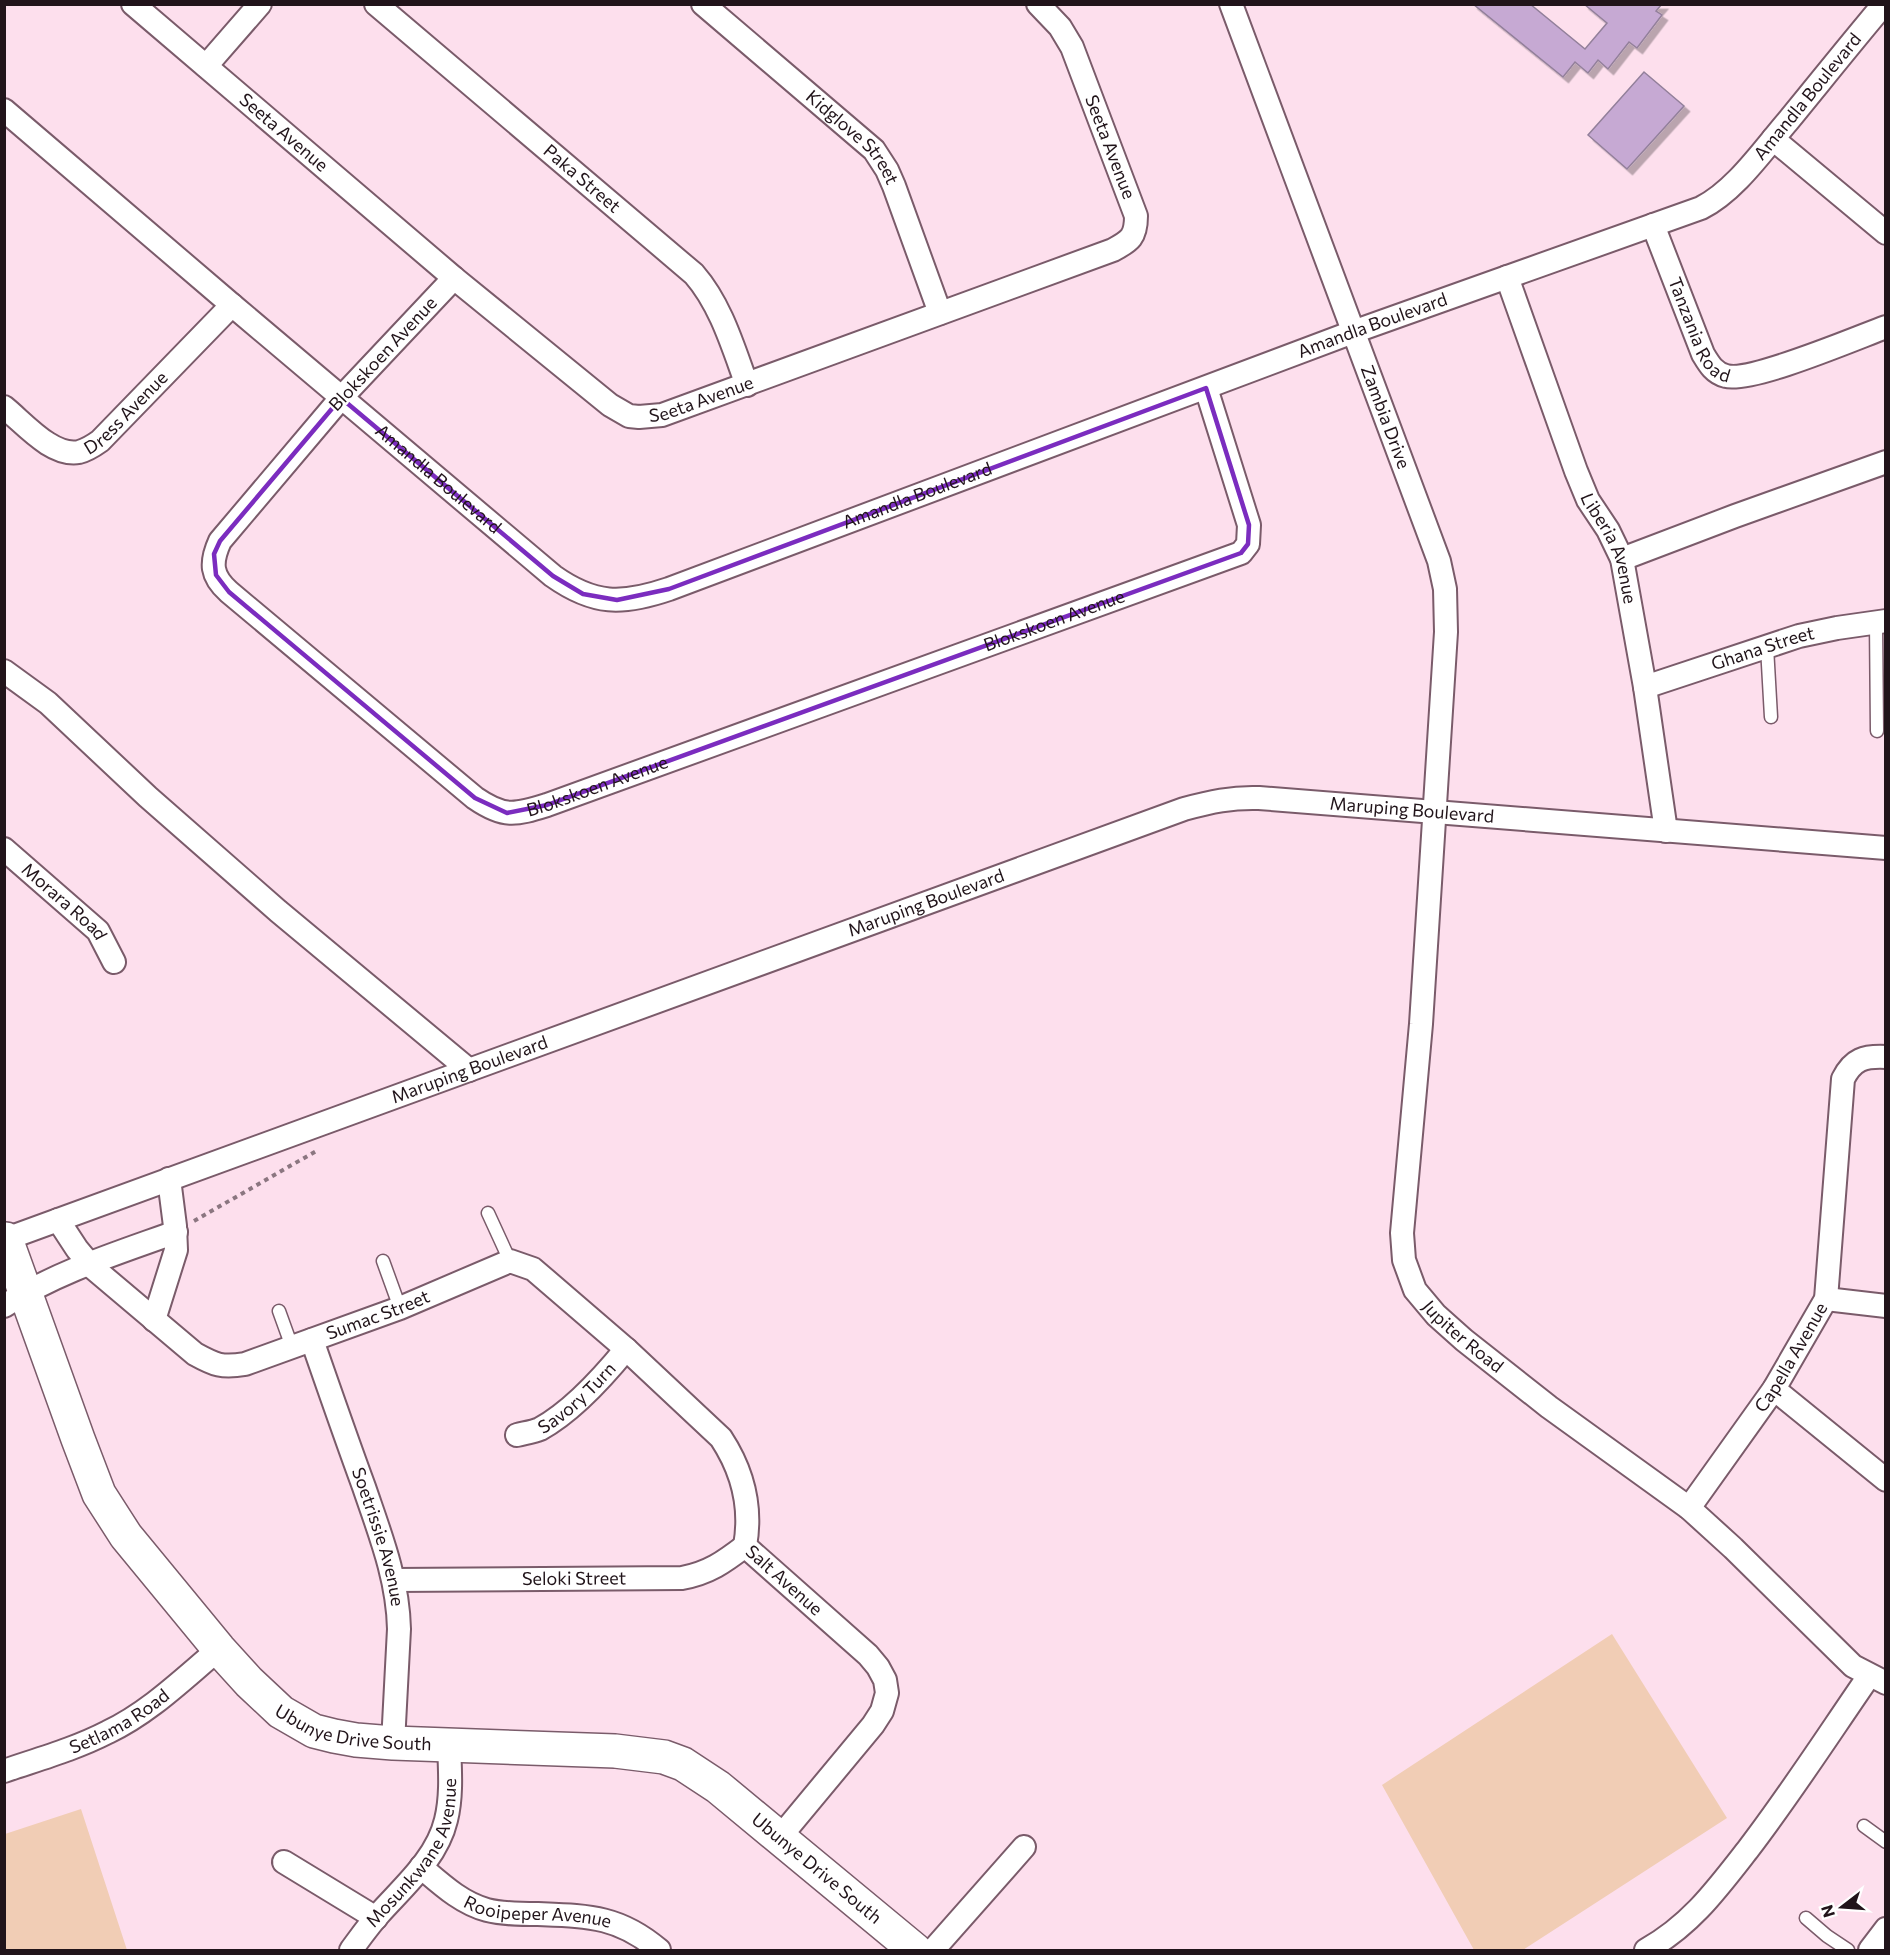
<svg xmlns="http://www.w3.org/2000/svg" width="1890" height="1955" font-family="Commissioner,sans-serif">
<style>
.green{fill:#f1cdb5}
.building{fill:#c6a9d3;stroke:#93809b;stroke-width:1.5;filter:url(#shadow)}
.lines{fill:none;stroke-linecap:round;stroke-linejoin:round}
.lane-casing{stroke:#7a5b6a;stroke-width:15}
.street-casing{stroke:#7a5b6a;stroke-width:26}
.secondary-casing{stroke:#7a5b6a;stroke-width:36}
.path{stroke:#8b7680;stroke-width:4;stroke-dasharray:4.5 4.5;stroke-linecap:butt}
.lane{stroke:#fff;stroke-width:12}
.street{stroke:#fff;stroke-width:22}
.secondary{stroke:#fff;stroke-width:33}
.marked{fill:none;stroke:#7b2cbf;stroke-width:4.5;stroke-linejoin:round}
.labels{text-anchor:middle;stroke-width:4.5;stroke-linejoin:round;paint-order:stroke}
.street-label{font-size:18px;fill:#21141a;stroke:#fff}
</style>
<defs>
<filter id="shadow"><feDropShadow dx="5.5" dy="5.5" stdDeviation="0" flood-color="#0004"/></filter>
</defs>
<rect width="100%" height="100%" fill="#fddfed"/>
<path class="green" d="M 1612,1634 L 1727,1818 L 1523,1950 L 1474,1950 L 1382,1785 Z
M 81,1809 L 127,1950 L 5,1950 L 5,1834 Z"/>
<path class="building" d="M 1473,4 L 1530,4 L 1585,49 L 1607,23 L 1584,4 L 1662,4 L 1656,11 L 1662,15 L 1637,48 L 1629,42 L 1608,69 L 1598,60 L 1588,73 L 1575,62 L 1563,77 Z
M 1644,72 L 1684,106 L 1627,169 L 1588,135 Z"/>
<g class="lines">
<g class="lane-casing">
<path id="lane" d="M 1876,622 L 1877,731
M 1767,647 L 1771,717
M 488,1213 L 510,1261
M 383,1261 L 400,1308
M 279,1311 L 292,1347
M 1864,1826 L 1886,1842
M 1806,1918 L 1827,1936 L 1848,1950"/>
</g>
<g class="street-casing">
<g id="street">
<path id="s1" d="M 133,4 L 454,278 L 610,405 L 629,416 L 639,417 L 662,415 L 1113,250 C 1130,241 1136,237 1136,216 L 1072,47 L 1060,27 L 1038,4"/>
<path id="s2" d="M 376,4 L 694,274 C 721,305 733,347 747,385"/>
<path id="s3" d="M 703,4 L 874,150 L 887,170 L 894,186 L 940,313"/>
<path id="s4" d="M 1231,4 L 1439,561 L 1445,589 L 1446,632 L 1421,1024 L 1402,1233 L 1404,1260 L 1415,1290 L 1436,1315 L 1464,1340 L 1549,1407 L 1689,1508 L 1733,1548 L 1853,1666 L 1886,1683"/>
<path d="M 206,66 L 260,4"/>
<path id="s5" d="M 4,110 L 232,305 L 553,576 C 594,605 622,605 669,589 L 1353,332 L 1701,208 C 1735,191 1763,150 1788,121 C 1820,82 1851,43 1884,4"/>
<path d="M 1773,139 L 1886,233"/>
<path id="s6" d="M 1653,225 L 1703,354 C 1709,364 1714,373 1726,376 C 1751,383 1856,338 1886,327"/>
<path id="s7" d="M 1507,277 L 1576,471 L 1588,500 L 1608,530 L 1622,559 L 1645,687 L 1666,831"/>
<path id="s8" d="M 454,278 L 341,398 L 220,541 C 210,563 211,576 229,592 L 475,798 C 504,818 515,815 547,805 L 1241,553 L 1248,544 L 1249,525 L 1206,388"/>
<path id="s9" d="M 4,407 C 24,423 52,457 79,452 C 87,450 93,446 100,441 L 232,305"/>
<path d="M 1622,559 L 1735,516 L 1886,462"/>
<path d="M 4,671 L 48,703 L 148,797 L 278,911 L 469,1070"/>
<path id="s10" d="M 1645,687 L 1799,636 L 1837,628 L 1886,621"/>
<path id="s11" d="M 4,849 L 98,931 L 114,962"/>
<path id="s12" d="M 58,1220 L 77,1249 L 92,1267 L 195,1354 C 215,1365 222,1368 245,1364 L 400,1308 L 510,1261 L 533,1269 L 626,1349 L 721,1438 C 742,1470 752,1507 745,1546"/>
<path id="s13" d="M 4,1235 L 6,1239 L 1184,809 C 1210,802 1232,797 1259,798 L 1886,848"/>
<path d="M 1826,1299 L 1886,1306"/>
<path d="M 4,1306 C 56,1272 118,1253 176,1232"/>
<path d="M 154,1320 L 176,1250 L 175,1226 L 169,1179"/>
<path id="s14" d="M 312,1340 C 329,1389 346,1438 364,1487 C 380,1534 398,1579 399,1629 L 393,1743"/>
<path d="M 1774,1389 L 1886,1480"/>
<path id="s15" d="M 517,1435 C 525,1433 533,1432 540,1429 C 571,1412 604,1376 626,1349"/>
<path id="s16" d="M 1689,1508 L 1774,1389 L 1826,1299 L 1843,1079 C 1853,1059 1864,1056 1886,1057"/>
<path id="s17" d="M 745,1546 L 868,1655 L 878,1667 L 885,1680 L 887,1693 L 882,1711 L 873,1725 L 780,1837"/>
<path id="s18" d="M 394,1580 L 682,1578 C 709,1573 724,1562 745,1546"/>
<path id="s19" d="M 4,1771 C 39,1759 75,1749 108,1732 C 150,1712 184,1678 219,1649"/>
<path d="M 284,1862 L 376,1918"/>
<path id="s20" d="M 421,1867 C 441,1884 461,1903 487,1910 C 503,1914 521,1914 538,1914 C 588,1916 619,1916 659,1950"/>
<path id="s21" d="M 351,1950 C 360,1938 369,1925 379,1914 C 404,1886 437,1858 446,1820 C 452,1796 450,1770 449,1745"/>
<path d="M 933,1950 L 1024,1847"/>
<path d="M 1646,1950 C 1691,1925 1717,1889 1749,1848 C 1791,1793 1829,1734 1869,1676"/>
<path d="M 1870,1950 L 1886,1929"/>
</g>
</g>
<g class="secondary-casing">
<g id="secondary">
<path id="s22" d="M 4,1239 L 6,1239 L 78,1439 L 99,1494 L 126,1536 L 219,1649 L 249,1682 L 281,1712 L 314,1731 L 334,1736 L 356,1740 L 393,1743 L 615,1751 L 664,1757 L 683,1764 L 718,1787 L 915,1950"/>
</g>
</g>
<path class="path" d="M 194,1221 L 318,1150"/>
<use href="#lane" class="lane"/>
<use href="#street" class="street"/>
<use href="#secondary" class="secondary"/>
</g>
<path class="marked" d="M 1206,388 L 1249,525 L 1248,544 L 1241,553 L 547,805 L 507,813 L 475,798 L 229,592 L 216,575 L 214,554 L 220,541 L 341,398 L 553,576 L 583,594 L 617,600 L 669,589 Z"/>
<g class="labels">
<g class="street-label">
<text dy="6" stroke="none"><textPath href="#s5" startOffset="2098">Amandla Boulevard</textPath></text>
<text dy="6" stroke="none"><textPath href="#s1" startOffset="198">Seeta Avenue</textPath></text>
<text dy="6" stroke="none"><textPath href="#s3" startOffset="201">Kidglove Street</textPath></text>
<text transform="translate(1110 147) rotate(69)" y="6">Seeta Avenue</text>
<text dy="6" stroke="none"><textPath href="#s2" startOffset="270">Paka Street</textPath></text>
<text dy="6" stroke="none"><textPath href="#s6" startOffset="116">Tanzania Road</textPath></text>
<text dy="6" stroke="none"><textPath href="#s5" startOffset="1594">Amandla Boulevard</textPath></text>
<text transform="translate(383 354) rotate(-47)" y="6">Blokskoen Avenue</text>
<text dy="6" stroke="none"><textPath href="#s1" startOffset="720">Seeta Avenue</textPath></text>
<text dy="6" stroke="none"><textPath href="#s9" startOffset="152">Dress Avenue</textPath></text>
<text dy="6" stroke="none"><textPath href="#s4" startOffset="441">Zambia Drive</textPath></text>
<text dy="6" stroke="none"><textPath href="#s5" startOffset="570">Amandla Boulevard</textPath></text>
<text dy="6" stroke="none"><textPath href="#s5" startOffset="1108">Amandla Boulevard</textPath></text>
<text dy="6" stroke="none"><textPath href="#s7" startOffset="291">Liberia Avenue</textPath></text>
<text dy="6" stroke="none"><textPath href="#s8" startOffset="1346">Blokskoen Avenue</textPath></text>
<text dy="6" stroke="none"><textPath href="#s10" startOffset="124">Ghana Street</textPath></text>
<text dy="6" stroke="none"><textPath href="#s8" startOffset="860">Blokskoen Avenue</textPath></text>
<text dy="6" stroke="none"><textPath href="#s13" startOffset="1488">Maruping Boulevard</textPath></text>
<text dy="6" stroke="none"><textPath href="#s13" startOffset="984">Maruping Boulevard</textPath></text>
<text dy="6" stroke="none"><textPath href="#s11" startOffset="80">Morara Road</textPath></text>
<text dy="6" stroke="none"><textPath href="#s13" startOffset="498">Maruping Boulevard</textPath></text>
<text dy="6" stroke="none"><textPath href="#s12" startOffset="387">Sumac Street</textPath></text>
<text dy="6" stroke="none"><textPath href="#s4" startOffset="1395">Jupiter Road</textPath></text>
<text dy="6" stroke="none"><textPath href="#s16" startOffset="182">Capella Avenue</textPath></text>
<text dy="6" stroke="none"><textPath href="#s15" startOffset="72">Savory Turn</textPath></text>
<text dy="6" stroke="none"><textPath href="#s14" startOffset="208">Soetrissie Avenue</textPath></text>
<text dy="6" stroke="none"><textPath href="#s18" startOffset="180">Seloki Street</textPath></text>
<text dy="6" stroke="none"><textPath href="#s17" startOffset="52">Salt Avenue</textPath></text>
<text dy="6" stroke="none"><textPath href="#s19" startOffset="126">Setlama Road</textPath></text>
<text dy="6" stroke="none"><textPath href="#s22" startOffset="634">Ubunye Drive South</textPath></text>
<text dy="6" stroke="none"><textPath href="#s21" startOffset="118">Mosunkwane Avenue</textPath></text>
<text dy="6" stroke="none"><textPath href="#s22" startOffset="1138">Ubunye Drive South</textPath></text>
<text dy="6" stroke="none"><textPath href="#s20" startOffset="130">Rooipeper Avenue</textPath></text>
</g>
</g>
<rect width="1890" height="1955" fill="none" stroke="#21141a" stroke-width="12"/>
<g transform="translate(1842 1907) rotate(253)" stroke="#ffffff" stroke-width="4.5" paint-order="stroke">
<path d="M0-4.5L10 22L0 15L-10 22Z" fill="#21141a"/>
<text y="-9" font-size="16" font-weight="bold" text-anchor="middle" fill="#21141a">N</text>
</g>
</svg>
